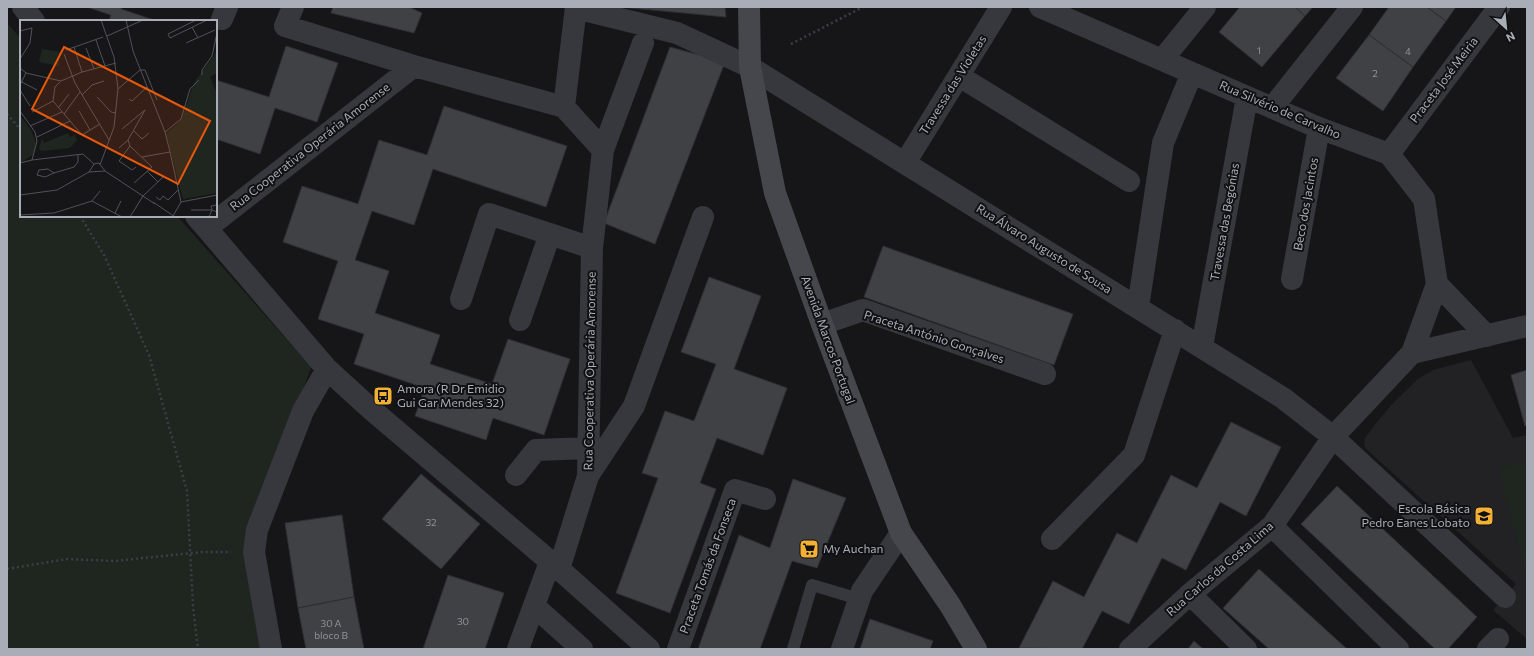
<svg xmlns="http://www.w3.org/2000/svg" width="1534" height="656" font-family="Commissioner,sans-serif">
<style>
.built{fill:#222225}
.green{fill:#1e261f}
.building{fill:#404145;stroke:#303034}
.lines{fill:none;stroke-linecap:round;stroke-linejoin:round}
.path{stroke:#3d3f44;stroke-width:2.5;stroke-dasharray:2 3;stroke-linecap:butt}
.lane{stroke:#37383d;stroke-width:12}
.street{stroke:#37383d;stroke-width:22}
.secondary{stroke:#45474d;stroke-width:22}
.labels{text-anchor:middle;stroke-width:4;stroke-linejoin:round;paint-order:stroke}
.number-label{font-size:10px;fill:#8e929b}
.street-label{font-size:12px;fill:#a8adb8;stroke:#111113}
.poi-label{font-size:12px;fill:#a8adb8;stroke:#111113;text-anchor:start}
.inset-road{fill:none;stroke:#505258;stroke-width:1}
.view{fill:#e8590c;fill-opacity:0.15;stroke:#e8590c;stroke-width:2}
.inset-edge{fill:none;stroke:#a8adb8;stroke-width:2}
</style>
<rect width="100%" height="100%" fill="#161618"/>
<path class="built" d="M 1471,360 L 1513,438 L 1527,435 L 1527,639 L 1493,610 L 1516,584 L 1366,449 L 1364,445 L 1365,438 L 1377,422 L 1393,403 L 1418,379 L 1433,370 Z"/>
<path class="green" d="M 7,23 L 21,39 L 21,216 L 177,216 L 311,367 L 247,556 L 260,649 L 7,649 Z
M 1527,461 L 1527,578 L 1498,469 Z"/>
<path class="building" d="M 87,7 L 122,7 L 121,9 L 157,21 L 109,21 L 111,15 Z
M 333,7 L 409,7 L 422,13 L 414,33 L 331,13 Z
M 620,7 L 725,7 L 726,17 Z
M 1240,7 L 1295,7 L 1305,16 L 1262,67 L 1219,32 Z
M 1295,7 L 1313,7 L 1305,16 Z
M 1389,7 L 1427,7 L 1446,21 L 1413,67 L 1369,35 Z
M 1427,7 L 1456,7 L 1446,21 Z
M 1369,35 L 1413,67 L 1383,111 L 1336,78 Z
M 286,46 L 338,63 L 317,122 L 275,108 L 260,154 L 216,139 L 216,80 L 269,97 Z
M 670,47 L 725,62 L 655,244 L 604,223 Z
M 444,106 L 567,146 L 546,207 L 433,169 L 414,225 L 372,211 L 355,260 L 389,271 L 375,313 L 440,335 L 430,364 L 492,384 L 508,339 L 570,359 L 544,435 L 493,418 L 486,440 L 415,416 L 425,388 L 354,364 L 364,334 L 318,319 L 338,261 L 283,242 L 302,186 L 358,204 L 379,140 L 427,155 Z
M 883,246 L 1073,314 L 1054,365 L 864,297 Z
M 709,277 L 761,296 L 734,369 L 787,388 L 763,455 L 717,438 L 700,483 L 716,489 L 670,613 L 616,593 L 658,478 L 642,473 L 665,411 L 694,421 L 716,364 L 681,352 Z
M 1527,370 L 1527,425 L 1525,426 L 1511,375 Z
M 1231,422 L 1281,447 L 1246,516 L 1220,502 L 1186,570 L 1162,558 L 1129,624 L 1102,611 L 1082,649 L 1019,648 L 1053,581 L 1084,597 L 1117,533 L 1137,543 L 1171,475 L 1197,488 Z
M 421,474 L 480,524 L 441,569 L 382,519 Z
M 793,479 L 846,498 L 817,568 L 792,561 L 760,649 L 698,649 L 739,535 L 770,548 Z
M 1337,486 L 1477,617 L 1448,649 L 1435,649 L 1301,524 Z
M 342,515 L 354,597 L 298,608 L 285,523 Z
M 1259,569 L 1347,649 L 1269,649 L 1223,608 Z
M 448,575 L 504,593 L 485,649 L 423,649 Z
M 354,597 L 364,649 L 306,649 L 298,608 Z
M 870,619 L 933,641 L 930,649 L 860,649 Z
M 1194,641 L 1203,649 L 1188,649 Z"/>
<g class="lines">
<path class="path" d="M 791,44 L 863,7
M 7,114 L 21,130
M 80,216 L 104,255 L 149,355 L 187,491 L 193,606 L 198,649
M 7,569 L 67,559 L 115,561 L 202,552 L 231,552"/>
<path class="lane" d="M 793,649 L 812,585 L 859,599"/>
<path class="street" d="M 23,7 L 34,21
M 293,7 L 285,26 L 414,66 L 564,107 L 603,150 L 592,248 L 588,476 L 634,406 L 703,217
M 1040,7 L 1319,128 L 1389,154 L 1424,199 L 1437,284 L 1412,353
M 576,8 L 677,33 L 750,67 L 1283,398 L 1333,437 L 1505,597
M 222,19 L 227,7
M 1162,60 L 1205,7
M 959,76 L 1129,181
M 564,107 L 576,7
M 1272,108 L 1352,7
M 603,150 L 643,43
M 1389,154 L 1499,7
M 905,163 L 1001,7
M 196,216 L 327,369 L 372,410 L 559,569 L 649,649
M 207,228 L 414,66
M 1292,279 L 1319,128
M 1437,284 L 1487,336
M 461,299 L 489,214 L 592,248
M 1138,307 L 1163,143 L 1192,73
M 520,320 L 550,234
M 822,324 L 863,310 L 1045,374
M 1202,347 L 1247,97
M 516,475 L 536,450 L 589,448
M 1272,526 L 1398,649
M 1052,539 L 1134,455 L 1175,330
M 559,569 L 588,476
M 1190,594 L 1246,649
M 534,606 L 582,649
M 271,649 L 254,552 L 257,530 L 303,411 L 327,369
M 518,649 L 550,562
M 678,649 L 735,490 L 765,499
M 842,649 L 862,591 L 901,533
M 1130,649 L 1190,594 L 1272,526 L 1333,437 L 1412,353 L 1527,326
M 1488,649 L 1498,639"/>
<path class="secondary" d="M 749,7 L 750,67 L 775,193 L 822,324 L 901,533 L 950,605 L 976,649"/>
</g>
<defs>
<g id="bus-square" transform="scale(1)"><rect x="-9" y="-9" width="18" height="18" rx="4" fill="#f2b134" stroke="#111113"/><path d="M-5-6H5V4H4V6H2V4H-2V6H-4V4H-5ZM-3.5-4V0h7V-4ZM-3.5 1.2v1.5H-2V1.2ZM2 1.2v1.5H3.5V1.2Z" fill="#111"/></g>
<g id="school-square" transform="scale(1)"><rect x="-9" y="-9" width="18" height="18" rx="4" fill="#f2b134" stroke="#111113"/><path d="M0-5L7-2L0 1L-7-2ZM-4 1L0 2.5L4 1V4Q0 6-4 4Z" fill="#111"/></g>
<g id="supermarket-square" transform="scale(1)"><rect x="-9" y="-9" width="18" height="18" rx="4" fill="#f2b134" stroke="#111113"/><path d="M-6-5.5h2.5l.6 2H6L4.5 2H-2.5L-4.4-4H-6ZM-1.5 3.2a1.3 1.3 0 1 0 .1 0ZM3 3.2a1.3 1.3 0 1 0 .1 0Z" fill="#111"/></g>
</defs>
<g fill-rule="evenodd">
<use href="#bus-square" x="383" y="396"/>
<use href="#school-square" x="1484" y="516"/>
<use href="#supermarket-square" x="809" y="549"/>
</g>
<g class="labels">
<g class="number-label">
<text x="1259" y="54">1</text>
<text x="1408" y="55">4</text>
<text x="1375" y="77">2</text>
<text x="431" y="526">32</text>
<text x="463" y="625">30</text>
<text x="331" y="627">30 A<tspan x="331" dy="12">bloco B</tspan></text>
</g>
<g class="street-label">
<text transform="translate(1444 80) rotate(-53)" y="4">Praceta José Meiria</text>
<text transform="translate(953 85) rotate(-58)" y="4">Travessa das Violetas</text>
<text transform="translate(1280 110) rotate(23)" y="4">Rua Silvério de Carvalho</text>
<text transform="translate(310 147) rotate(-38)" y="4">Rua Cooperativa Operária Amorense</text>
<text transform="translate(1306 204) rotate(-80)" y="4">Beco dos Jacintos</text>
<text transform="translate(1225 222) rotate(-80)" y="4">Travessa das Begónias</text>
<text transform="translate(1044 249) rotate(32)" y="4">Rua Álvaro Augusto de Sousa</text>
<text transform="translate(934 337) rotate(18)" y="4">Praceta António Gonçalves</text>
<text transform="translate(828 340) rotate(70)" y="4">Avenida Marcos Portugal</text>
<text transform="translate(590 371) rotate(-89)" y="4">Rua Cooperativa Operária Amorense</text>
<text transform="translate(708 566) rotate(-70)" y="4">Praceta Tomás da Fonseca</text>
<text transform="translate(1220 569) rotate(-41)" y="4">Rua Carlos da Costa Lima</text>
</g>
<g class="poi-label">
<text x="397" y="393">Amora (R Dr Emidio<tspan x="397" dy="14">Gui Gar Mendes 32)</tspan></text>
<text x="1470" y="513" text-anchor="end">Escola Básica<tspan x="1470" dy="14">Pedro Eanes Lobato</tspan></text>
<text x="823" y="553">My Auchan</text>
</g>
</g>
<g transform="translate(20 20)">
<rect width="197" height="197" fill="#161618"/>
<path d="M 22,29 L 41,32 L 38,46 L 19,42 ZM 197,31 L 197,53 L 190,57 L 197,74 L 197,173 L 163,179 L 146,114 L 162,99 L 174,63 ZM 0,96 L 11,110 L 16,123 L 13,135 L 1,142 ZM 48,113 L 50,117 L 55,115 L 57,120 L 50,128 L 22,131 L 19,129 L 22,118 L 24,123 Z" fill="#1e261f"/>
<path class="inset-road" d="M 106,0 L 113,31 L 145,112 L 150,132 L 161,182 L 153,196M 176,0 L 148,14 L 150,18 L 187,0M 172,7 L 178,18M 0,11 L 12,8 L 10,23 L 0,39M 87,16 L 123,0M 76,20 L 85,46M 166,23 L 195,10M 54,27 L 62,52M 66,28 L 74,49M 46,30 L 83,17M 44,34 L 55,63 L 89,120M 0,48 L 6,53 L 41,61 L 62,52 L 96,43M 182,55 L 182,50 L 192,36 L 197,13M 0,61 L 17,70M 40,62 L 35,67 L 33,81 L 62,115 L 80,104M 0,65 L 6,53M 98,69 L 120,50 L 125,50 L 137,80M 0,70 L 10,86M 62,75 L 72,65 L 84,61M 77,77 L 91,92 L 96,93M 109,79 L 112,81 L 127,67M 39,87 L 49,74M 0,91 L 15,112 L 17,121 L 12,140 L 0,143M 59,91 L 70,110M 12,92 L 33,81M 44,94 L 60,72M 10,106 L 42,92M 102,109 L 125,90 L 108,120 L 110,126 L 132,147 L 114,163M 114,111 L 122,119 L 129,113M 145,112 L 161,99 L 170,69 L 179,60M 17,117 L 50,101M 110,126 L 99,141 L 112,150 L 116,147M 99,128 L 108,120M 122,137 L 150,132M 12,140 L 63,134 L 74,144M 80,145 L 94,107 L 98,69 L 94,37 L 81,0M 127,151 L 138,162M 69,152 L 74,144 L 79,143 L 85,151 L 135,184M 34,153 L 25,157 L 17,155 L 19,150 L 28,149 L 34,153 L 54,147 L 58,142 L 58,135M 0,175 L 37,170 L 69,152 L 85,151M 136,177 L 140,180 L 143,176 L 148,180 L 158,170M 72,181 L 102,197M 133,182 L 155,197M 161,182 L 197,175M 171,190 L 192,190 L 191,186 L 197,185M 95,193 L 101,181M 0,195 L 34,193 L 72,181 L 80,171M 110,197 L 123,176 L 143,157M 189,197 L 192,190 L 197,192"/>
<path class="view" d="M 44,27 L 190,101 L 158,164 L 12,89 Z"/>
<rect width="197" height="197" class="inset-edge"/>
</g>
<rect width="1534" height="656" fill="none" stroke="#a8adb8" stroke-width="16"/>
<g transform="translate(1506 28) rotate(153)" stroke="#111113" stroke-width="3" paint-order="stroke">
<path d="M0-3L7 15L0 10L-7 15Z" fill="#a8adb8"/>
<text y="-6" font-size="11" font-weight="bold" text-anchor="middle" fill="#a8adb8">N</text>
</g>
</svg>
